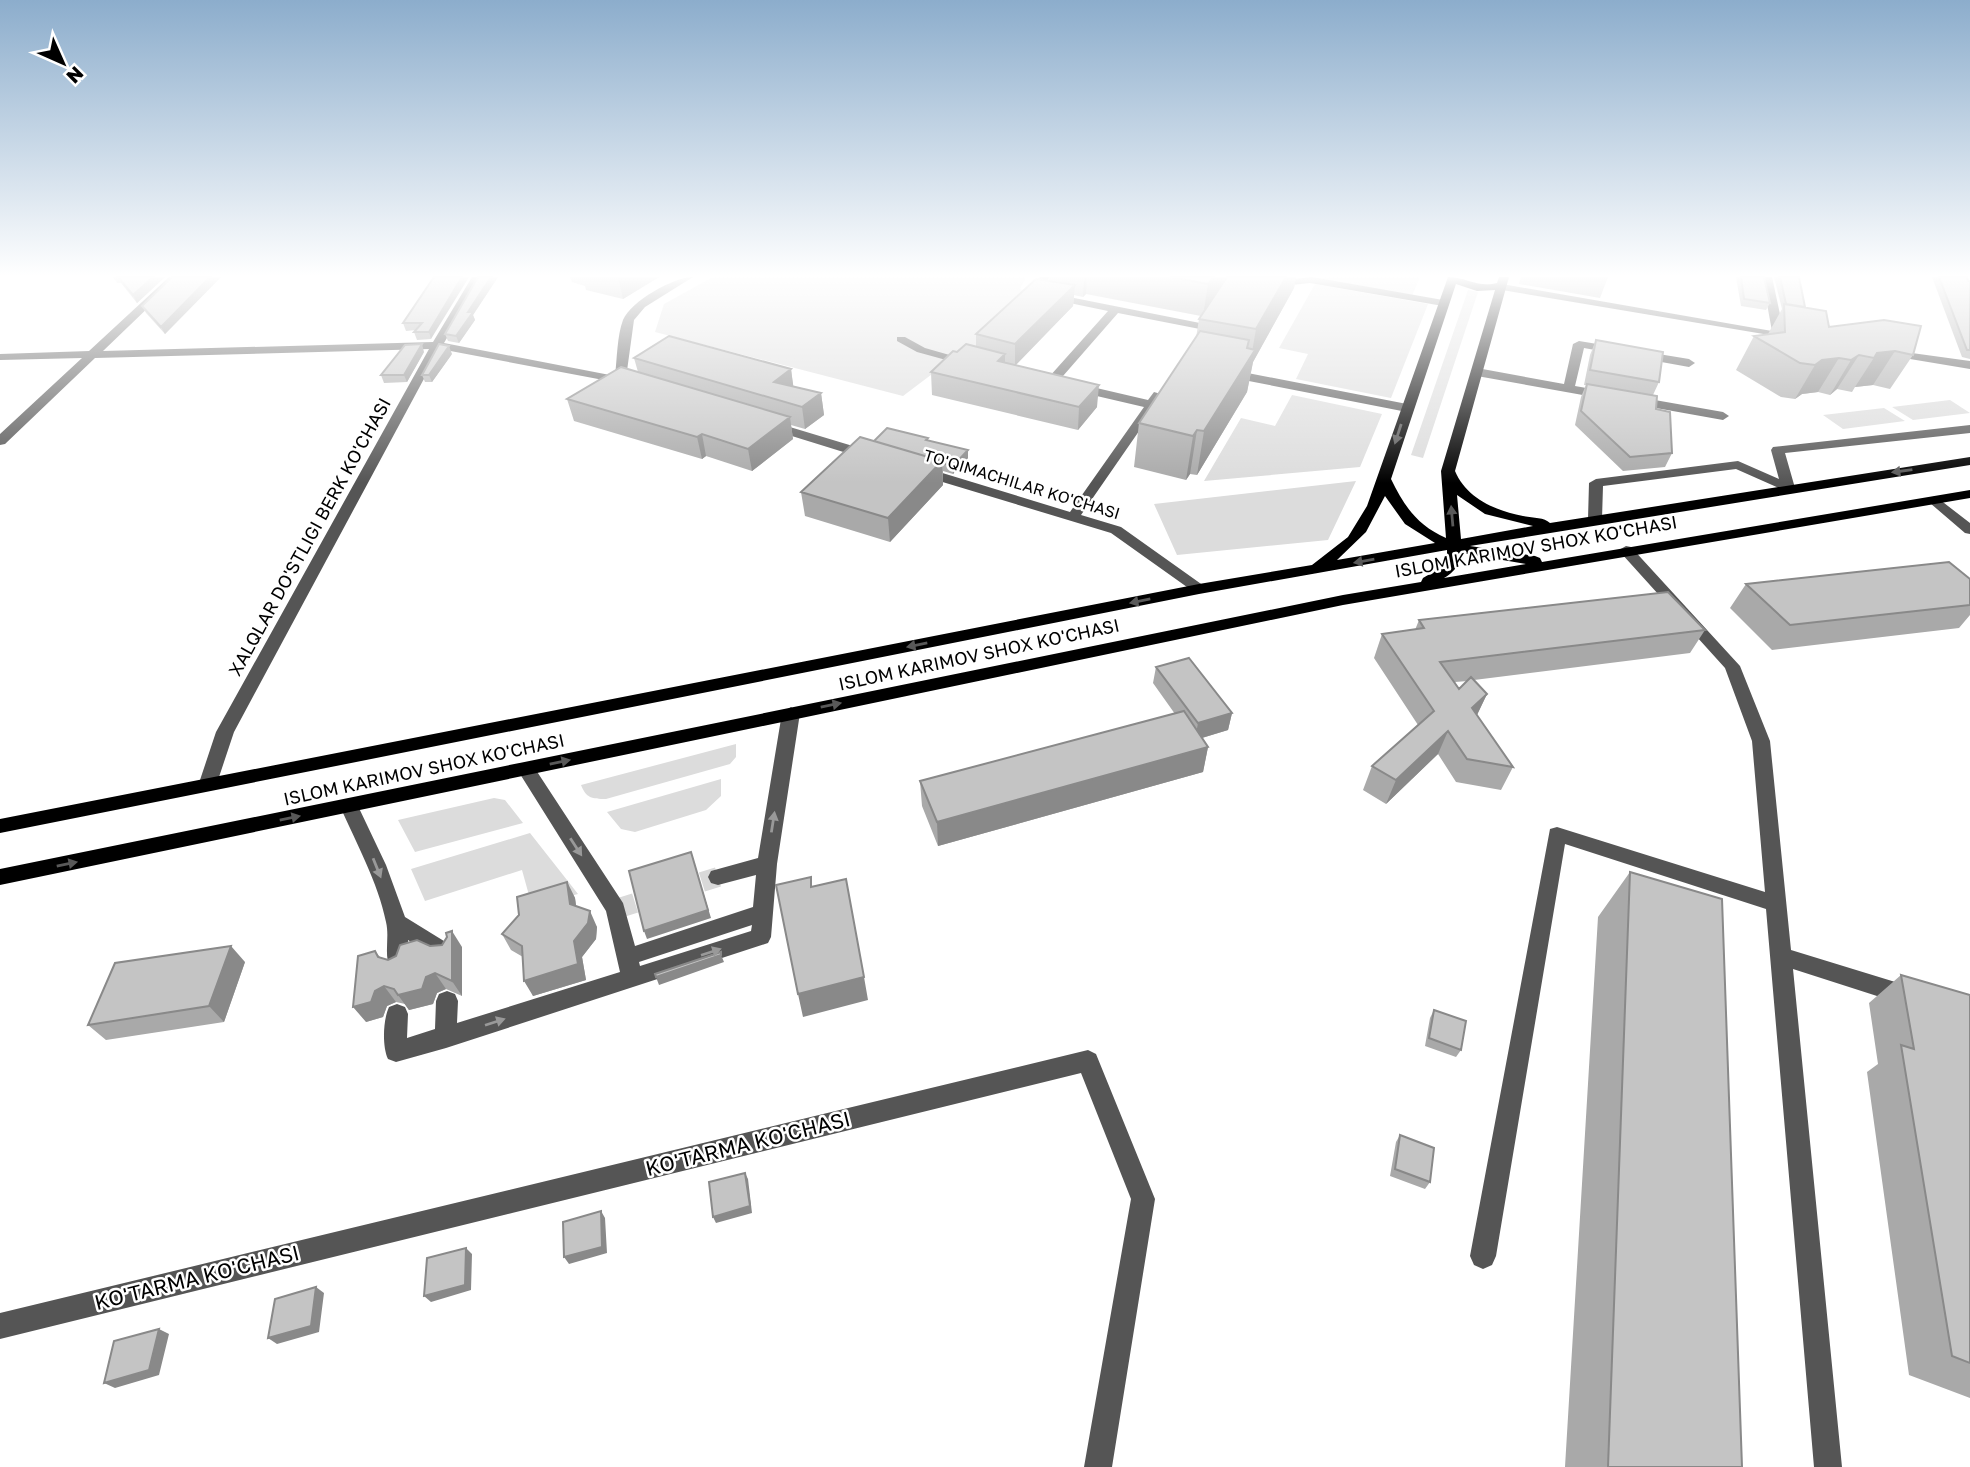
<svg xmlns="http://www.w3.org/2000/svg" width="1970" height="1467" font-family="'Golos Text',sans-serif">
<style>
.green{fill:#dcdcdc}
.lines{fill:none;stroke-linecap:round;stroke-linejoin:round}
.minor-tunnel{stroke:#d9d9d9;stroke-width:20;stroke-dasharray:20 10;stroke-linecap:butt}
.minor{fill:#555;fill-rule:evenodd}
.major{fill:#000;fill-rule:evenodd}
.wall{fill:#a9a9a9;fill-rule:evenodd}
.shaded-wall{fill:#898989}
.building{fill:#c4c4c4;stroke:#898989;stroke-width:2}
.oneway{fill:#595959}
.oneway2{fill:#999}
.labels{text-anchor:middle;stroke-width:5;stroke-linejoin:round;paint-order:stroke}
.far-street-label{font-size:16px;fill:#000;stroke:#fff}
.street-label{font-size:18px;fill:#000;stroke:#fff}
.near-street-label{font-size:21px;fill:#000;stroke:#fff}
</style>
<rect width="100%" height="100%" fill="#fff"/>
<path class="green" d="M 713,277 L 1026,277 L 1020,289 L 1027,291 L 971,359 L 956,356 L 903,396 L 655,332 L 664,304 Z
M 1323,277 L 1420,277 L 1412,296 L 1322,280 Z
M 1315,284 L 1428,304 L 1391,398 L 1296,379 L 1308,354 L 1279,348 Z
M 1468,290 L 1478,292 L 1423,458 L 1411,455 Z
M 1292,395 L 1382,414 L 1360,467 L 1204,481 L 1241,418 L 1275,426 Z
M 1950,400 L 1970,413 L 1913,420 L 1892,407 Z
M 1884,408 L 1905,421 L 1843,429 L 1823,415 Z
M 1356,481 L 1328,540 L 1177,555 L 1154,504 Z
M 736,744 L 736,757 L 730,764 L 606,799 C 592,799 586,798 581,785 Z
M 721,779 L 721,796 L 706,810 L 635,832 L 621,829 L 607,812 Z
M 494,798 L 505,800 L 523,823 L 415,852 L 398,820 Z
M 530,833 L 578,894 L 532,906 L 522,870 L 425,901 L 411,869 Z"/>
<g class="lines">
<path class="minor-tunnel" d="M 616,909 L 718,877"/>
<path class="minor" d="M 169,277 L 180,277 L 103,351 L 433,342 L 472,277 L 482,277 L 444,343 L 615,376 C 617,359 617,336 623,320 C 631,301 674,277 693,277 L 645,307 L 634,320 L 626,378 L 632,382 L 630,385 L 440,349 L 234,732 L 217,783 L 214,788 L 202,788 L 199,783 L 216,732 L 429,349 L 95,358 L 5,444 L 0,445 L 0,434 L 82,358 L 0,360 L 0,354 L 89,351 Z
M 1040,277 L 1050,277 L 1042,288 L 1044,292 L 1205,324 L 1211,327 L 1205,330 L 1118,313 L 1056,384 L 1035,382 L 1035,376 L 1049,377 L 1108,311 L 1036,296 L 1032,288 Z
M 1312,277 L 1443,300 L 1448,303 L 1443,306 L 1310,283 L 1272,287 L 1267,284 L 1272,281 Z
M 1762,277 L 1772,277 L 1784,333 L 1794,335 L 1794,339 L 1502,290 L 1497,287 L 1502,284 L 1772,331 Z
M 897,337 L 905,337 L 925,348 L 974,362 L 968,366 L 917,352 L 897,341 Z
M 1579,341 L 1689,359 L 1695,363 L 1689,367 L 1584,348 L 1575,386 L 1609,392 L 1609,398 L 1605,399 L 1477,376 L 1471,372 L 1477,368 L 1564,384 L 1573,344 Z
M 1890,350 L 1970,361 L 1970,369 L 1886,355 L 1884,353 Z
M 1227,369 L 1407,404 L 1413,408 L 1407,412 L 1223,376 L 1223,370 Z
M 1075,383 L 1148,400 L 1154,392 L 1164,395 L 1081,515 L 1121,527 L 1204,586 L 1207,589 L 1204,592 L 1194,592 L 1111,533 L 916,474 L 914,471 L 916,468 L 926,468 L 1070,512 L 1144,407 L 1071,390 L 1071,384 Z
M 1632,396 L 1723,412 L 1729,416 L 1723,420 L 1628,403 L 1626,400 Z
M 770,421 L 876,453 L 878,456 L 871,460 L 866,459 L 766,428 L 764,425 Z
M 1970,425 L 1970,433 L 1785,453 L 1795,488 L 1788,492 L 1736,469 L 1603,486 L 1602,519 L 1595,523 L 1588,519 L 1589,483 L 1596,479 L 1738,461 L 1779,479 L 1771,450 L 1773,447 Z
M 1935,496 L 1970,523 L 1970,534 L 1965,533 L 1930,503 L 1928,500 Z
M 1626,546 L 1631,547 L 1740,666 L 1770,741 L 1791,950 L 1905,985 L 1913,988 L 1916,995 L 1913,1002 L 1905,1005 L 1793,969 L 1842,1467 L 1814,1467 L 1766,909 L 1565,844 L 1496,1256 L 1492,1265 L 1483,1269 L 1474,1265 L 1470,1256 L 1550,829 L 1557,827 L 1765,892 L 1752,741 L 1725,668 L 1621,553 L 1619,550 Z
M 791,707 L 800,713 L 777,864 L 771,937 L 768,943 L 446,1048 L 396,1062 L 388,1059 C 382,1046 383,1020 389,1007 L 397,1004 L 405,1007 L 408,1014 L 407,1038 L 435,1029 L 436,1001 L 439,994 L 447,991 L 455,994 L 458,1001 L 457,1023 L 620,972 L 606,911 L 520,774 L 517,769 L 520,764 L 532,764 L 623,903 L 635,946 L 753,907 L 756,875 L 718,885 L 711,883 L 708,877 L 711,871 L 758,858 L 782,713 ZM 752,925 L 751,931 L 640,966 L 639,962 Z
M 349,799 L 356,801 L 358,806 L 386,865 L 405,917 L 452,946 L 455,952 L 452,958 C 437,964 421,948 408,940 L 409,964 L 405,970 L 398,973 L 391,970 C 383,956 390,938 386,922 C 378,882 356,843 340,806 L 342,801 Z
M 1088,1050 L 1096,1054 L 1155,1199 L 1112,1467 L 1084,1467 L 1131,1199 L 1081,1073 L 0,1339 L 0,1313 Z"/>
<path class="major" d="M 1448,277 C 1466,277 1478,288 1497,283 L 1499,277 L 1509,277 L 1455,471 C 1466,498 1496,511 1523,516 C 1533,518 1544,517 1550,523 L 1970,457 L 1970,465 L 1470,546 L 1535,556 L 1540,558 L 1542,562 L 1970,490 L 1970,498 L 1343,605 L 0,885 L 0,869 L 1343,595 L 1421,582 L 1423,578 C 1435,571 1448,566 1447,550 L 1199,594 L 0,833 L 0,819 L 1199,584 L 1312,565 L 1348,537 L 1367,506 ZM 1456,284 L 1477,291 L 1495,290 L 1441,471 L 1446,538 C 1417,525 1404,506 1391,479 ZM 1457,495 L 1485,514 L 1533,526 L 1461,539 ZM 1385,496 L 1405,524 L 1435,543 L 1337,560 L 1366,532 ZM 1462,553 L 1526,564 L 1444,578 C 1453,573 1462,563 1462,553 Z"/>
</g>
<path class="wall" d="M 113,277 L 165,277 L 137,303 L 121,283 L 117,283 Z
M 172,277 L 221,277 L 165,334 L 146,313 L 142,306 Z
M 434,277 L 431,339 L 417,340 L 414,332 L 416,330 L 406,331 L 403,323 Z
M 478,277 L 498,277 L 473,315 L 475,320 L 459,343 L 448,341 L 445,334 Z
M 570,277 L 659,277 L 623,299 L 586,290 L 585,286 L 572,282 Z
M 1049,277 L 1296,277 L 1294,288 L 1253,362 L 1247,392 L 1197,475 L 1190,474 L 1186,480 L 1134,467 L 1139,423 L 1196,338 L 1199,319 L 1201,316 L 1086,294 L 1083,297 L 1074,295 L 1073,306 L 1015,365 L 1097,407 L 1078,430 L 932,395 L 931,372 L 957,352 L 976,347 L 976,334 L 1048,281 Z
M 1521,277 L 1608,277 L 1600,298 L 1519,284 Z
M 1736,277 L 1764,277 L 1770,303 L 1766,310 L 1741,306 Z
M 1774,277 L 1799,277 L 1805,307 L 1829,327 L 1913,355 L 1890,389 L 1873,385 L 1855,387 L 1852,392 L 1837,389 L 1830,395 L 1818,392 L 1802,394 L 1795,399 L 1781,397 L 1736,370 L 1754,336 L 1768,334 L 1782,309 Z
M 1932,277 L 1967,277 L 1968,281 L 1970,281 L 1970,359 L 1962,357 Z
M 1596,340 L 1659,382 L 1653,395 L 1656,409 L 1672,453 L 1665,467 L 1623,471 L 1575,425 L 1581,397 L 1586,385 L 1584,385 L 1590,355 Z
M 424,352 L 407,382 L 384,383 L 381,375 Z
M 452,354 L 432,382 L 425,382 L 422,375 Z
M 634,358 L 791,369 L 793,386 L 821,393 L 824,415 L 805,429 L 791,425 L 793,439 L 752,471 L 706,456 L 702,459 L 574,421 L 567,399 L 638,372 Z
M 928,438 L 928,441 L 968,458 L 953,474 L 943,471 L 943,485 L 890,542 L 805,516 L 801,492 L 874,441 Z
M 1970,579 L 1970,615 L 1959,628 L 1772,650 L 1730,608 L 1746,584 Z
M 1419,620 L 1705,630 L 1690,653 L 1474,680 L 1487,694 L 1477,715 L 1513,767 L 1501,790 L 1456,782 L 1438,754 L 1386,804 L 1363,790 L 1372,766 L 1418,725 L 1374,658 L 1382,634 L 1415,630 ZM 1468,681 L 1459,689 L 1455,682 Z
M 1156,667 L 1232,713 L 1228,730 L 1202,738 L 1208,747 L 1203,772 L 938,846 L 922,806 L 920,781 L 1175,714 L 1153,683 Z
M 1630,872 L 1742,1467 L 1565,1467 L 1598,917 Z
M 567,882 L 575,898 L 576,906 L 597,927 L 596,939 L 582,957 L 586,980 L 533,996 L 523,957 L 511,950 L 502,934 Z
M 430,946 L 462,947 L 462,996 L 446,989 L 437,993 L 433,1004 L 409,1010 L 405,1004 L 396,1002 L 387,1006 L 383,1017 L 366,1022 L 375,951 L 380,957 L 388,960 Z
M 245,962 L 224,1022 L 106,1040 L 88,1025 Z
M 1901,975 L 1970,995 L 1970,1398 L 1909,1375 L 1867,1072 L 1878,1064 L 1869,1003 Z
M 1434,1010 L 1461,1050 L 1456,1057 L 1425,1046 L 1430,1018 Z
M 1400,1135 L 1430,1182 L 1425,1189 L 1390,1176 L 1396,1142 Z"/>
<path class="shaded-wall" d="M 153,277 L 165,277 L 137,303 L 133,295 Z
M 210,277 L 221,277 L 165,334 L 161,327 Z
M 462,277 L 469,277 L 431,339 L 429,332 Z
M 491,277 L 498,277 L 473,315 L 475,320 L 459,343 L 456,336 L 468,312 Z
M 618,277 L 659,277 L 623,299 Z
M 1084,277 L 1087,277 L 1086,294 L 1083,297 Z
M 1214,277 L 1232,277 L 1203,316 L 1208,284 Z
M 1277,277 L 1296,277 L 1294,288 L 1253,362 L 1247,392 L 1197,475 L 1204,431 L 1247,348 L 1249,340 L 1244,368 L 1251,358 L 1256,329 Z
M 1075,285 L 1073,306 L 1015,366 L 1015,344 Z
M 422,344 L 424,352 L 407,382 L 404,375 Z
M 449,346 L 452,354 L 432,382 L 429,375 Z
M 1895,351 L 1873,385 L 1855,387 L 1877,353 Z
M 1005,354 L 1005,376 L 998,361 Z
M 1859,355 L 1837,389 L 1830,395 L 1851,360 Z
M 1839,358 L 1818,392 L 1802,394 L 1795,399 L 1815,365 L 1822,360 Z
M 791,369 L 794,391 L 774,382 Z
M 1099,385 L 1097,407 L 1078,430 L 1079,407 Z
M 821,393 L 824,415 L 805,429 L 802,407 Z
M 790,417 L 793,439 L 752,471 L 748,449 Z
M 1197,430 L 1190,474 L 1186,480 L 1193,436 Z
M 702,434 L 706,456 L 702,459 L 697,437 Z
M 968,450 L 968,458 L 953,474 L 953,466 Z
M 942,461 L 943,485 L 890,542 L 888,518 Z
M 1487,694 L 1476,717 L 1472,708 Z
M 1232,713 L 1228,730 L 1195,740 L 1198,723 Z
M 1448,731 L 1438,754 L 1386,804 L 1396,780 Z
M 1208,747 L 1203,772 L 938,846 L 937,822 Z
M 691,852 L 711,918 L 647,939 L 644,931 Z
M 567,882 L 575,898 L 578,920 L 570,904 Z
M 590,911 L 597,927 L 596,939 L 582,957 L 586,980 L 533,996 L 524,981 L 574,941 Z
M 452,931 L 462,947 L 462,996 L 452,981 Z
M 231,946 L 245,962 L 224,1022 L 209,1006 Z
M 721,955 L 724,962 L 659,985 L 656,977 Z
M 435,973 L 446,989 L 437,993 L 433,1004 L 409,1010 L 398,995 L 426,977 Z
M 864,977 L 868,1000 L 803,1017 L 798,994 Z
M 384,986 L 396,1002 L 387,1006 L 383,1017 L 366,1022 L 353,1007 L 375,991 Z
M 745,1173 L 748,1179 L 752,1213 L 716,1223 L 713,1217 Z
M 601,1211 L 605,1218 L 607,1253 L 569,1264 L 564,1257 Z
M 466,1248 L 472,1254 L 471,1290 L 431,1302 L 424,1296 Z
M 316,1287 L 324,1293 L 319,1332 L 277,1344 L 268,1338 Z
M 159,1329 L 169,1334 L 159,1375 L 115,1388 L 104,1383 Z"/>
<path class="building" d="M 118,277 L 153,277 L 133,295 Z
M 172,277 L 210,277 L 161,327 L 142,306 Z
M 434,277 L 462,277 L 429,332 L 414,332 L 422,323 L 403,323 Z
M 478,277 L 491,277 L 468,312 L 473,312 L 456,336 L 445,334 Z
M 1170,277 L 1214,277 L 1208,284 Z
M 1227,277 L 1286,277 L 1256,329 L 1199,319 Z
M 1741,277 L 1764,277 L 1770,303 L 1744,299 Z
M 1780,277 L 1799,277 L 1805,307 L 1786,304 Z
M 1939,277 L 1967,277 L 1968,281 L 1970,281 L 1970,350 L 1967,350 Z
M 1036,279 L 1075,285 L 1015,344 L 976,334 Z
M 1784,304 L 1826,311 L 1829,327 L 1884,320 L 1921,326 L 1913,355 L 1895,351 L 1877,353 L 1874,358 L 1859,355 L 1851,360 L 1839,358 L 1822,360 L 1815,365 L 1800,363 L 1754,336 L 1785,332 Z
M 1200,331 L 1249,340 L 1247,348 L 1255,350 L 1204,431 L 1197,430 L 1193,436 L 1139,423 Z
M 669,336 L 791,369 L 774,382 L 821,393 L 802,407 L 634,358 Z
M 1596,340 L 1663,352 L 1659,382 L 1590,370 Z
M 422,344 L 404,375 L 381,375 L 405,345 Z
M 439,344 L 449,346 L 429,375 L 422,375 Z
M 966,344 L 1005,354 L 998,361 L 1099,385 L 1079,407 L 931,372 L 953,351 L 957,352 Z
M 621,367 L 790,417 L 748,449 L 702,434 L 697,437 L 567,399 Z
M 1587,384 L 1657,396 L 1656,409 L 1670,412 L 1672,453 L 1630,457 L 1581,411 Z
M 887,428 L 928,438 L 926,440 L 968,450 L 953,466 L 942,463 L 942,461 L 874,441 Z
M 860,437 L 942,461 L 888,518 L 801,492 Z
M 1949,562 L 1970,579 L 1970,605 L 1790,625 L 1746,584 Z
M 1668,592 L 1705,630 L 1440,662 L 1459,689 L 1471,677 L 1487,694 L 1472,708 L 1513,767 L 1467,759 L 1448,731 L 1396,780 L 1372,766 L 1434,711 L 1382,634 L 1424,628 L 1419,620 Z
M 1189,658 L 1232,713 L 1198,723 L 1156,667 Z
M 1184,711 L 1208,747 L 937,822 L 920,781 Z
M 691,852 L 708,910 L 644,931 L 629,871 Z
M 1630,872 L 1722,899 L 1742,1467 L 1608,1467 Z
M 811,877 L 811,887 L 846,879 L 864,977 L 798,994 L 776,885 Z
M 567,882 L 570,904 L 590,911 L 588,923 L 574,941 L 578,964 L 524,981 L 522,946 L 502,934 L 519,915 L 517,897 Z
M 452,931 L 452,981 L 435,973 L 426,977 L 422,989 L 398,995 L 394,989 L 384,986 L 375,991 L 371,1002 L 353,1007 L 358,956 L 375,951 L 378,957 L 388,960 L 396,956 L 400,945 L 417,940 L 430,946 L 442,945 L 447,937 L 446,933 Z
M 231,946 L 209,1006 L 88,1025 L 115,963 Z
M 721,952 L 721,955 L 656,977 L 655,974 Z
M 1901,975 L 1970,995 L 1970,1363 L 1952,1356 L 1901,1045 L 1914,1049 Z
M 1434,1010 L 1466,1021 L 1461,1050 L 1429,1038 Z
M 1400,1135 L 1434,1148 L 1430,1182 L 1395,1169 Z
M 745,1173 L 750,1206 L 713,1217 L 709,1182 Z
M 601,1211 L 602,1247 L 564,1257 L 563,1222 Z
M 466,1248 L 465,1285 L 424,1296 L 427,1258 Z
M 316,1287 L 311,1326 L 268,1338 L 275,1299 Z
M 159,1329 L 149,1370 L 104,1383 L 114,1341 Z"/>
<defs><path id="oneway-solid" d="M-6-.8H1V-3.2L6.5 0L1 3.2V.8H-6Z" transform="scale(1.75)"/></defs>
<g class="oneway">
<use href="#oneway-solid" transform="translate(1398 434) rotate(108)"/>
<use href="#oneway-solid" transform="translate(1902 471) rotate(172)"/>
<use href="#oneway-solid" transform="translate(1452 516) rotate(-95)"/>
<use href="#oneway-solid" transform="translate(1364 561) rotate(170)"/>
<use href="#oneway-solid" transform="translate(1140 601) rotate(169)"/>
<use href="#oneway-solid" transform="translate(917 645) rotate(169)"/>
<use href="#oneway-solid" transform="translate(831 705) rotate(-11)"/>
<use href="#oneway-solid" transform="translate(560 762) rotate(-12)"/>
<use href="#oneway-solid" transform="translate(290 818) rotate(-12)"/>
<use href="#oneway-solid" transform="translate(67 864) rotate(-12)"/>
</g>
<g class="oneway2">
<use href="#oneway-solid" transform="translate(773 822) rotate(-81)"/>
<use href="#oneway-solid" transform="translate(576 847) rotate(57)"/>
<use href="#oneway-solid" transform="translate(377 868) rotate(68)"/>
<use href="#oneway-solid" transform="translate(711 952) rotate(-18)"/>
<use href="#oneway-solid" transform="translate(495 1022) rotate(-18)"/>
</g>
<linearGradient id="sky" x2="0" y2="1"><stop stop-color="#8cadcc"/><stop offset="0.57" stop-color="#fff"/><stop offset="1" stop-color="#fff" stop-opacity="0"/></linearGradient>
<rect width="1970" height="483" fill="url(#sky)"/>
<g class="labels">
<g class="far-street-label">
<text transform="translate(1022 484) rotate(17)" y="6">TO'QIMACHILAR KO'CHASI</text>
</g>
<g class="street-label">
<text transform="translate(310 537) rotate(-61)" y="6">XALQLAR DO'STLIGI BERK KO'CHASI</text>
<text transform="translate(1536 547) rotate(-10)" y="6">ISLOM KARIMOV SHOX KO'CHASI</text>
<text transform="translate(979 655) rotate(-12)" y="6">ISLOM KARIMOV SHOX KO'CHASI</text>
<text transform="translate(424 770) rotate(-12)" y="6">ISLOM KARIMOV SHOX KO'CHASI</text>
</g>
<g class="near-street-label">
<text transform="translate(748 1144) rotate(-14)" y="7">KO'TARMA KO'CHASI</text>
<text transform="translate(197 1278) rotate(-14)" y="7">KO'TARMA KO'CHASI</text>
</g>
</g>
<g transform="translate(63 63) rotate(135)" stroke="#ffffff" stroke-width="5" paint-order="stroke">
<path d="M0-5L12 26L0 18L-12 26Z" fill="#000000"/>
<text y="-10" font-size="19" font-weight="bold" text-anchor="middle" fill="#000000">N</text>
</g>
</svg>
